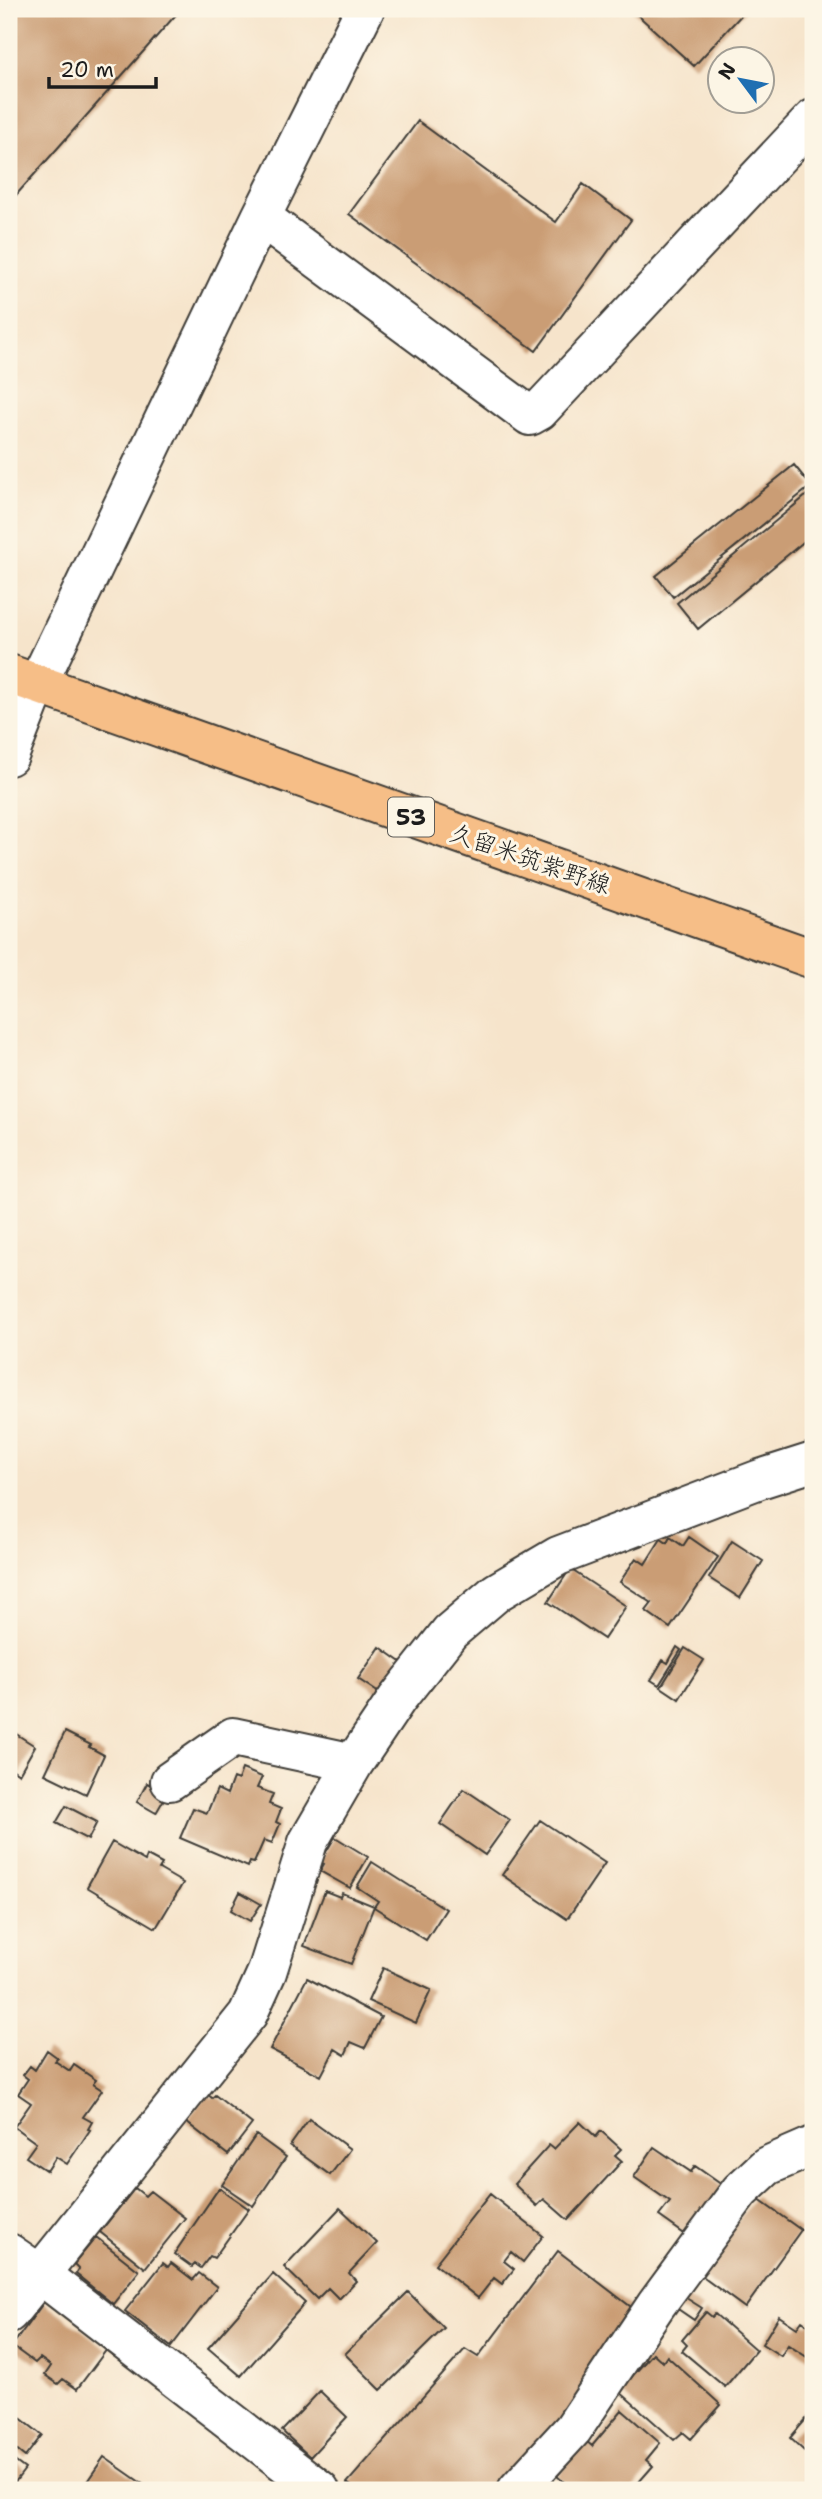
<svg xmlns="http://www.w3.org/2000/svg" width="822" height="2499" font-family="'Shantell Sans','Klee One',sans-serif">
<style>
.building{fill:#ca9d75}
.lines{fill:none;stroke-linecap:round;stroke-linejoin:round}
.minor-casing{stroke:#3d3a36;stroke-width:42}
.major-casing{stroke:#3d3a36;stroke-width:42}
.minor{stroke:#fff;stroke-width:38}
.major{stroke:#f6be87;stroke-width:38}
.labels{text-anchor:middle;stroke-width:6;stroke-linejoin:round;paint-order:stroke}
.shield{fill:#fcf5e5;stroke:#5f5d58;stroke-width:2}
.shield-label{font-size:23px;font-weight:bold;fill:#1c1c1c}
.street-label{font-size:24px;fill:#1c1c1c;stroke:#fcf5e5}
</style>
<rect width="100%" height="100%" fill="#fcf5e5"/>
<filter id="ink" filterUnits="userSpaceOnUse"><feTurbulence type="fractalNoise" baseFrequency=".0143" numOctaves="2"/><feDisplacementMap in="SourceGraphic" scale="14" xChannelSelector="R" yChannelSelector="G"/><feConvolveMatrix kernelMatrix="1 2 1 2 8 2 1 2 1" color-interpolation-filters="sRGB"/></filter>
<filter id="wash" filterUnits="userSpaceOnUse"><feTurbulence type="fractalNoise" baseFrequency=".00686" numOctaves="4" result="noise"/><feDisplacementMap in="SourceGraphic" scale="28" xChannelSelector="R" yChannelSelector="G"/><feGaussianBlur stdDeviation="1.57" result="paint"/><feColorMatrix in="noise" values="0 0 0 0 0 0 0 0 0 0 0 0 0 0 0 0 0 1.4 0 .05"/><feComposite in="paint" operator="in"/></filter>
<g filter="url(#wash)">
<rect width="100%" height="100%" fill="#f6e4cb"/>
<g id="blocks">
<path class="building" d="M 9,9 L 181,9 L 9,203 Z
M 631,9 L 747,9 L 694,66 Z
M 418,121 L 556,222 L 583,184 L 631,220 L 536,351 L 349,214 Z
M 794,465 L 811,486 L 673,597 L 656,576 Z
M 813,490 L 813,534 L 698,629 L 677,603 Z
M 670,1537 L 683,1546 L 689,1537 L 718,1557 L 670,1628 L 646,1611 L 652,1603 L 620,1582 L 636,1558 L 645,1564 L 661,1539 L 667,1543 Z
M 732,1541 L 763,1561 L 740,1598 L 709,1578 Z
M 570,1569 L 626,1606 L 604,1639 L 548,1602 Z
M 380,1647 L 404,1664 L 382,1695 L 358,1679 Z
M 677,1647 L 681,1650 L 659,1685 L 651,1680 L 663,1660 L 668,1663 Z
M 685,1648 L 704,1660 L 679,1699 L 661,1687 Z
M 13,1732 L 35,1746 L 19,1774 L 9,1767 L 9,1738 Z
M 65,1732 L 91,1745 L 89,1747 L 104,1755 L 86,1794 L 45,1774 Z
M 242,1769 L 262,1777 L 257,1788 L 273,1794 L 269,1804 L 281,1809 L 276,1822 L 280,1824 L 272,1843 L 264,1840 L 254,1863 L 250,1862 L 248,1867 L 180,1838 L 193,1808 L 207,1813 L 217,1789 L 227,1794 L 233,1778 L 238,1780 Z
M 147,1783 L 167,1794 L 156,1813 L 137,1802 Z
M 464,1789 L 510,1820 L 485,1855 L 440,1824 Z
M 66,1806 L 97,1822 L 88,1840 L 56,1823 Z
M 540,1820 L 605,1863 L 567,1919 L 502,1875 Z
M 335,1837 L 368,1857 L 350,1888 L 320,1871 L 324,1864 L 320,1862 Z
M 112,1842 L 145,1861 L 147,1856 L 162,1864 L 159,1869 L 183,1883 L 156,1928 L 87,1887 Z
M 372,1862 L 446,1909 L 426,1940 L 374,1907 L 378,1901 L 357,1887 Z
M 325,1891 L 340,1897 L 342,1893 L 374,1906 L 351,1964 L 304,1946 Z
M 240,1892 L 261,1904 L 250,1921 L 231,1910 Z
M 383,1968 L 431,1990 L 416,2023 L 368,2001 Z
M 307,1978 L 381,2017 L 365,2048 L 351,2042 L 345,2055 L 335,2049 L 321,2076 L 270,2049 Z
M 47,2050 L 58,2058 L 55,2061 L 70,2071 L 74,2065 L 96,2080 L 93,2084 L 102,2090 L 83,2117 L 92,2122 L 88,2129 L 90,2130 L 67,2164 L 56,2157 L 47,2171 L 26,2157 L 36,2143 L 14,2127 L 31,2103 L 18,2094 L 28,2079 L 23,2075 L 30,2066 L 35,2070 Z
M 207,2094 L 212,2098 L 215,2095 L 252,2124 L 228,2155 L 186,2122 Z
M 309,2119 L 350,2149 L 330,2175 L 290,2146 Z
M 580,2122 L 596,2137 L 601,2131 L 621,2149 L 615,2155 L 622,2161 L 568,2220 L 544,2199 L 537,2206 L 514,2184 L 549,2145 L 554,2149 Z
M 256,2135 L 286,2157 L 253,2206 L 222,2185 Z
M 654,2147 L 691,2172 L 695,2166 L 729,2190 L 693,2240 L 659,2216 L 670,2202 L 634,2177 Z
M 135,2188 L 145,2196 L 150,2191 L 185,2218 L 145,2268 L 100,2232 Z
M 219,2188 L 249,2209 L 214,2258 L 210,2256 L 201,2268 L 195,2264 L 192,2267 L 174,2254 Z
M 490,2194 L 543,2236 L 523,2262 L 511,2252 L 504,2261 L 514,2269 L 502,2284 L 494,2278 L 478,2298 L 435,2264 Z
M 755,2197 L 801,2230 L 745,2308 L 700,2275 Z
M 340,2208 L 377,2243 L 349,2273 L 356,2281 L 339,2299 L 328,2288 L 317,2299 L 284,2267 Z
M 96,2237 L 139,2271 L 113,2304 L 76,2274 L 79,2269 L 74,2264 Z
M 558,2251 L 639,2313 L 562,2423 L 499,2490 L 356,2490 L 347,2483 L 465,2349 L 478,2357 Z
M 163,2263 L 168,2267 L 171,2263 L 193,2280 L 199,2273 L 217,2287 L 171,2347 L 125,2311 Z
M 273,2274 L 305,2303 L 241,2376 L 208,2348 Z
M 408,2292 L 444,2328 L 381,2390 L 345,2354 Z
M 683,2296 L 702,2308 L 694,2320 L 675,2307 Z
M 44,2302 L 107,2349 L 77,2389 L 63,2379 L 58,2384 L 45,2375 L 51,2366 L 40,2358 L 35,2363 L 12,2346 Z
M 706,2312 L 712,2317 L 715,2314 L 756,2350 L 725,2387 L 682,2351 L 687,2345 L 682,2340 Z
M 779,2316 L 797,2328 L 802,2321 L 808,2325 L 813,2317 L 813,2361 L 788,2345 L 781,2356 L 762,2344 Z
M 653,2353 L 663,2362 L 667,2356 L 721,2405 L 691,2439 L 683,2432 L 674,2440 L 619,2391 Z
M 320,2391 L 347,2417 L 310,2457 L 282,2431 Z
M 10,2410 L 42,2435 L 25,2457 L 9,2444 Z
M 622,2410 L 660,2443 L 646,2460 L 653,2466 L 632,2490 L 573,2490 L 557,2476 L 586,2441 L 592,2446 Z
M 813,2411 L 813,2459 L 790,2438 Z
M 9,2457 L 25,2469 L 9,2490 Z
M 104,2457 L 147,2487 L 145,2490 L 97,2490 L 86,2483 Z"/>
</g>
</g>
<g filter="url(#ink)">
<use href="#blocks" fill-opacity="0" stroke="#3d3a36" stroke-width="2"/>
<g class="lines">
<g class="minor-casing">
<path id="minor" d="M 261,217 L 530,416 L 539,411 L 813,119
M 9,756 L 37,685 L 261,217 L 365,9
M 170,1781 L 233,1737 L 354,1763
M 9,2253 L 41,2275 L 320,2490
M 9,2313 L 248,2014 L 267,1972 L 308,1842 L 354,1763 L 397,1699 L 450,1632 L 497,1592 L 558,1556 L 760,1479 L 813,1462
M 517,2490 L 573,2429 L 656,2305 L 740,2191 L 767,2166 L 813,2146"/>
</g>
<g class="major-casing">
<path id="major" d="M 9,674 L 813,959"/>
</g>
<use href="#minor" class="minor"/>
<use href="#major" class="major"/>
</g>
</g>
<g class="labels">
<rect class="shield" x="388" y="797.5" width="46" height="39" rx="5"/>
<g class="shield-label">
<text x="411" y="825">53</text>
</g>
<g class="street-label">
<text transform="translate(530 859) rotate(19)" y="8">久留米筑紫野線</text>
</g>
</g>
<rect width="822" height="2499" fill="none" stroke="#fcf5e5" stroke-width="35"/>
<g transform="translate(741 80) rotate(302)"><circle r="33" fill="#fcf5e5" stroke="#a29e95" stroke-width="2"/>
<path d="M0-5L12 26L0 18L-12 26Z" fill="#1f6fb2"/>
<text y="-10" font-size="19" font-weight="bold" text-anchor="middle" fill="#1c1c1c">N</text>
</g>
<path d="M49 77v10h107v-10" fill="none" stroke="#1c1c1c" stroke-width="3.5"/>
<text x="60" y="77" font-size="21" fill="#1c1c1c" stroke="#fcf5e5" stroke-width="5" paint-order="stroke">20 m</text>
</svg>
